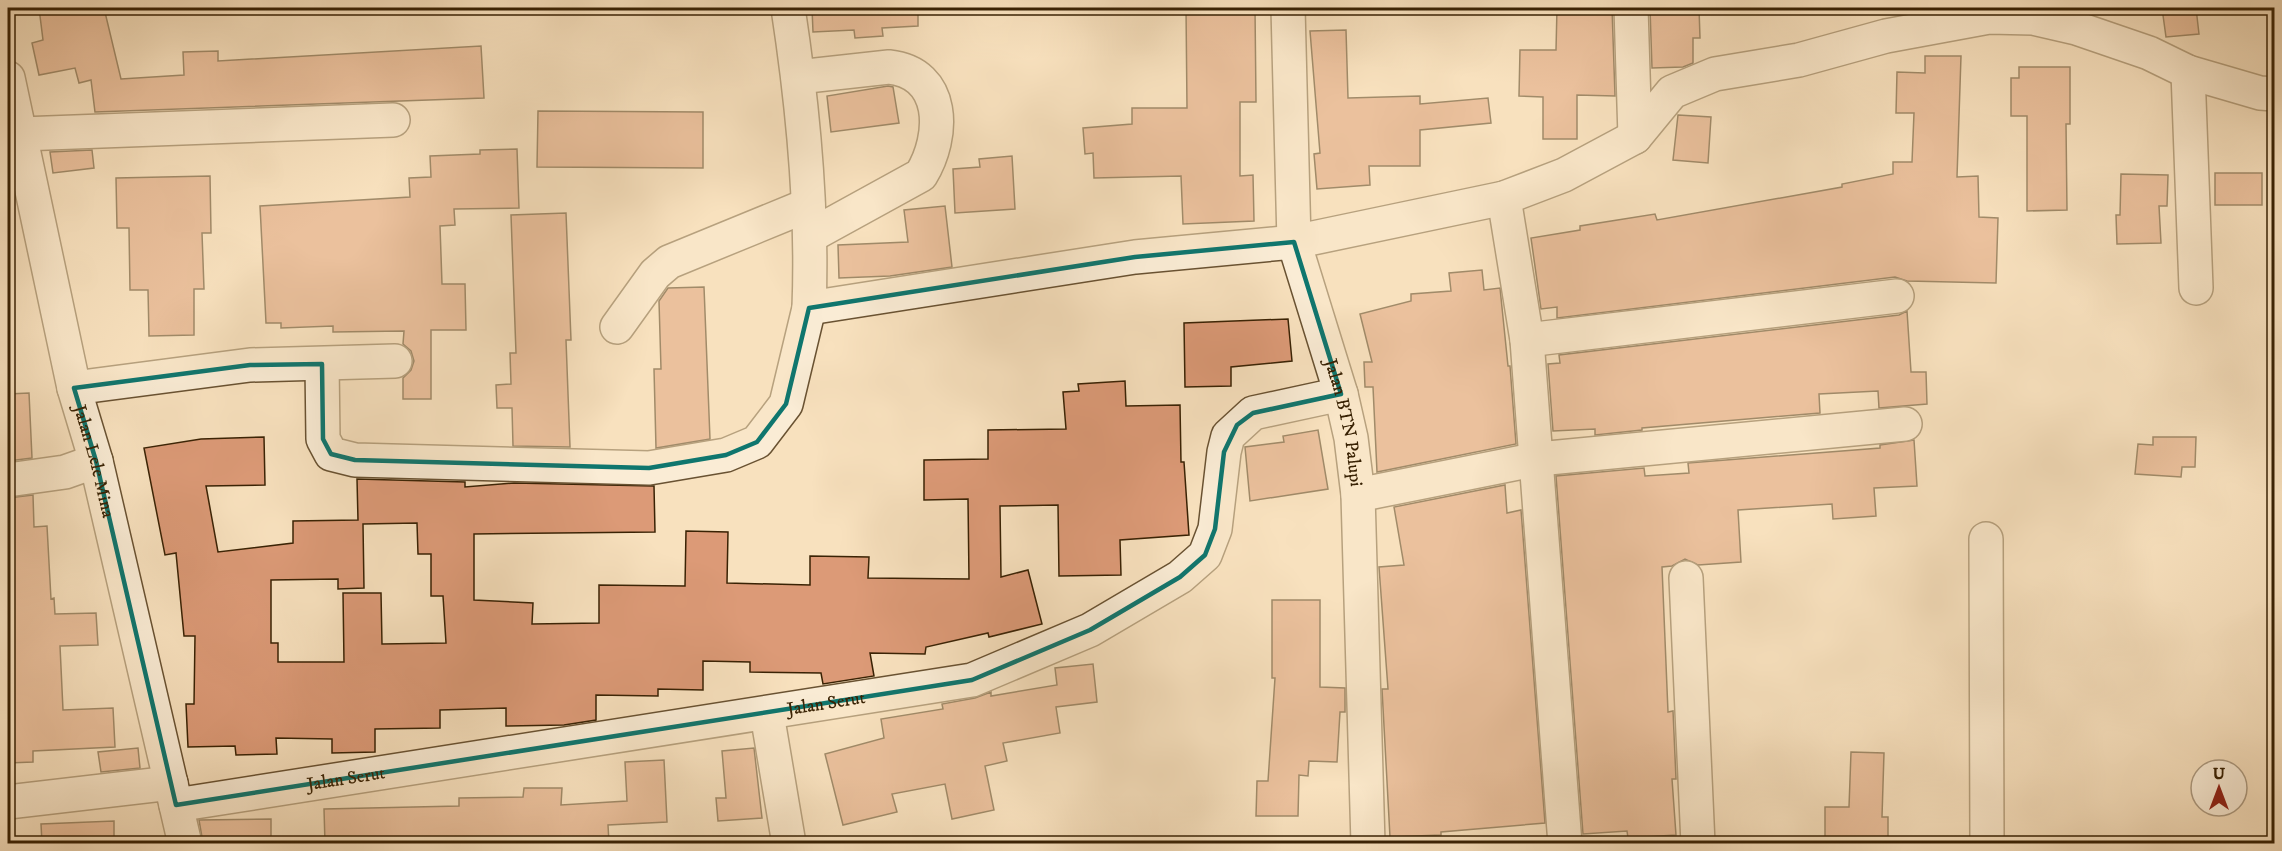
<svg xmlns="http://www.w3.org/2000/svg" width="2282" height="851" font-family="'IM FELL DW Pica',serif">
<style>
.building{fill:#dc9a77;stroke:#392204;stroke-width:1.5;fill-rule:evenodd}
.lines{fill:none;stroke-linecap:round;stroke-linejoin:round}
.minor-casing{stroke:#695232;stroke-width:36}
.minor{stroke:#faecd5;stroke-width:33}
.marked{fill:none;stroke:#0f766e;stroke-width:4.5;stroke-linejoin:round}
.labels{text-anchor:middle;stroke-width:4.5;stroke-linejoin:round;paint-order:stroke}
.street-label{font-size:18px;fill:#392204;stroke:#faecd5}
</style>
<rect width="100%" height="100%" fill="#f8e1be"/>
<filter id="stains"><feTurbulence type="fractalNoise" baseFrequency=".00333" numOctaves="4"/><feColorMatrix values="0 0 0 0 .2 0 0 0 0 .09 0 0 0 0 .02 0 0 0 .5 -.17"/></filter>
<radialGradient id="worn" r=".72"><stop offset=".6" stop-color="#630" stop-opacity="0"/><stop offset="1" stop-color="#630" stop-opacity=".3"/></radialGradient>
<path class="building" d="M 39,8 L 104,8 L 121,79 L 184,75 L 183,52 L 218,51 L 218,61 L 481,46 L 484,98 L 95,112 L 91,80 L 79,83 L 75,68 L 39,75 L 32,43 L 43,40 Z
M 812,8 L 918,8 L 918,26 L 882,28 L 883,36 L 855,38 L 854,30 L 813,32 Z
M 1186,8 L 1255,8 L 1256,102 L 1240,102 L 1240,176 L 1253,175 L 1254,221 L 1183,224 L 1181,176 L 1094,178 L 1093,153 L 1085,154 L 1083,128 L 1132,124 L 1132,108 L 1187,108 Z
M 1557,8 L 1612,8 L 1615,96 L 1577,95 L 1577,139 L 1543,139 L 1543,97 L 1519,96 L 1520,50 L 1556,50 Z
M 1650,8 L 1699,8 L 1700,38 L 1693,38 L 1693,63 L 1683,67 L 1652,68 Z
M 2162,8 L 2196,8 L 2199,34 L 2166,37 Z
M 1346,30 L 1348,98 L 1420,96 L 1420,104 L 1488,98 L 1491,123 L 1420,130 L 1420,166 L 1369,166 L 1370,185 L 1317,189 L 1314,154 L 1320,153 L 1310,31 Z
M 1925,56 L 1961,56 L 1957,177 L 1978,176 L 1979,217 L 1998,218 L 1996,283 L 1907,281 L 1895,277 L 1557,318 L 1557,307 L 1541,309 L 1531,238 L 1580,230 L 1580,226 L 1655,214 L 1657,220 L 1842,187 L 1842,184 L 1893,174 L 1893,162 L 1912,162 L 1914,113 L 1896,113 L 1897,72 L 1925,73 Z
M 2019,67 L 2070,67 L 2070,124 L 2066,124 L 2067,210 L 2027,211 L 2027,116 L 2011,116 L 2011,78 L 2019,78 Z
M 888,86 L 893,87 L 899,123 L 831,132 L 827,96 Z
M 538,111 L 703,112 L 703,168 L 537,167 Z
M 1678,115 L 1711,117 L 1708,163 L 1673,160 Z
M 517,149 L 519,208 L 454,209 L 455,225 L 440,226 L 442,284 L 465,284 L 466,330 L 431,330 L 431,399 L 403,399 L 403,378 L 411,370 L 414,361 L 411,351 L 403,344 L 404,331 L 333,332 L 333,326 L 281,328 L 281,323 L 266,323 L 260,206 L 410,197 L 409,178 L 431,177 L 430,156 L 480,154 L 480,150 Z
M 92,150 L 94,168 L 53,173 L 50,152 Z
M 1012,156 L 1015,209 L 955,213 L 953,169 L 980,167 L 979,159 Z
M 2215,173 L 2262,173 L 2262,205 L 2215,205 Z
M 2121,174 L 2168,175 L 2167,206 L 2159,206 L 2161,243 L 2117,244 L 2116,215 L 2120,215 Z
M 210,176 L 211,233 L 202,233 L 204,289 L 194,289 L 194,335 L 149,336 L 148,290 L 130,290 L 129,228 L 117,228 L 116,178 Z
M 945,206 L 952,267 L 890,276 L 839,278 L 838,245 L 908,242 L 904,210 Z
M 566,213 L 571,340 L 566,340 L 570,447 L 513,446 L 512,408 L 497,408 L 496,385 L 511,384 L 510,353 L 516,353 L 511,215 Z
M 1482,270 L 1484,290 L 1500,288 L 1508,366 L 1510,366 L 1516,444 L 1377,472 L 1373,387 L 1365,387 L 1364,362 L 1372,362 L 1360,314 L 1411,301 L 1411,294 L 1451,291 L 1449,273 Z
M 704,287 L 710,439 L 656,448 L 654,369 L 661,369 L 659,301 L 668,288 Z
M 1907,311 L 1911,372 L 1926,372 L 1927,404 L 1879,408 L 1878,391 L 1819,394 L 1820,413 L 1642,428 L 1642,430 L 1595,435 L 1595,429 L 1553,431 L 1548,364 L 1560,363 L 1559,355 L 1899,315 Z
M 1288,319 L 1292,361 L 1231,367 L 1231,386 L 1185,387 L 1184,323 Z
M 1125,381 L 1126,406 L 1180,405 L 1181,462 L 1184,462 L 1189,535 L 1120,540 L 1121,575 L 1059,576 L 1058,505 L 1000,506 L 1001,577 L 1028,570 L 1042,624 L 989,637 L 988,633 L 926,647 L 925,654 L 870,653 L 874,676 L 823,684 L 821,673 L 750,672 L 750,662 L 703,661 L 703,690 L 658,689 L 658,696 L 596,695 L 596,720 L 564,725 L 506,726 L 506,708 L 440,710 L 440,728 L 375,729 L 375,752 L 332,753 L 332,739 L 276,738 L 277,754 L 236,755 L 235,746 L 188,747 L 186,704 L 194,704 L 195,636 L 184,636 L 176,553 L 165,555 L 144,448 L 201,439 L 264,437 L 265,485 L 206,486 L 218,552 L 293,543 L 293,521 L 358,520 L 357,479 L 465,482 L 465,487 L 514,483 L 654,486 L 655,532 L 474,534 L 474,600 L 533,603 L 532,624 L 599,623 L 599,585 L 685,586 L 686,531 L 728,532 L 727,583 L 810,585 L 810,556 L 869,557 L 868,578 L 969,579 L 968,499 L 924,500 L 924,460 L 988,459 L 988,430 L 1066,429 L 1063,392 L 1079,391 L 1078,384 ZM 417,523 L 418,554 L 431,554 L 431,596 L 443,596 L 446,643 L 382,644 L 381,593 L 343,593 L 344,662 L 278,662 L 278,643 L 271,643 L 271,580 L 338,579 L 338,589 L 364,588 L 363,524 Z
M 29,393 L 32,458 L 8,461 L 8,394 Z
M 1318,430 L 1328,489 L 1250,501 L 1245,447 L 1284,442 L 1283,436 Z
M 2153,437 L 2196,437 L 2195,467 L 2182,467 L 2181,477 L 2135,474 L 2138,444 L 2153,445 Z
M 1914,440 L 1917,486 L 1874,488 L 1876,516 L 1833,519 L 1832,504 L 1738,510 L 1741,562 L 1698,565 L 1685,559 L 1672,566 L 1662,567 L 1668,712 L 1673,711 L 1676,779 L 1672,779 L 1676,835 L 1628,838 L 1627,831 L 1583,834 L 1556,476 L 1644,468 L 1645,476 L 1689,473 L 1688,463 L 1880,448 L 1880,445 Z
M 1505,485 L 1507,513 L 1521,510 L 1545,823 L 1441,832 L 1441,835 L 1390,837 L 1382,689 L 1388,689 L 1379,567 L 1404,565 L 1394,507 Z
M 33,495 L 34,527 L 47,526 L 51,599 L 54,598 L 55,614 L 96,613 L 98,645 L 60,646 L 63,710 L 113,708 L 115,747 L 33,751 L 33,762 L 8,763 L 8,498 Z
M 1272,600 L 1320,600 L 1320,687 L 1345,688 L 1345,712 L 1340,712 L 1337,762 L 1309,761 L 1308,776 L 1299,775 L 1298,816 L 1256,816 L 1257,781 L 1268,781 L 1275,678 L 1272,678 Z
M 1093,664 L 1097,702 L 1056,707 L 1060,733 L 1003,743 L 1007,761 L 985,766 L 994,810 L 952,819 L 945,784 L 892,794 L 897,812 L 843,825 L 825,754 L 884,738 L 881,719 L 943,709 L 942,704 L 975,698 L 991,692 L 991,696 L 1057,685 L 1055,668 Z
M 138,748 L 140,768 L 101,772 L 98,752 Z
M 754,748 L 762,818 L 718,821 L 716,798 L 726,798 L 722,751 Z
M 1851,752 L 1884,753 L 1882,817 L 1888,817 L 1888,843 L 1825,839 L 1825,807 L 1849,807 Z
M 664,760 L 667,822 L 608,825 L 609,843 L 325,843 L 324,809 L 459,806 L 459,798 L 523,797 L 524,788 L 562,788 L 561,805 L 627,801 L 625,762 Z
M 271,819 L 271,843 L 203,843 L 199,820 Z
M 114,821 L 114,843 L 42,843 L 41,824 Z"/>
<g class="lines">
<g class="minor-casing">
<g id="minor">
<path d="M 788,8 C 803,106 813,208 809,308 L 1135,257 L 1294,242 L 1504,198 L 1564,175 L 1635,137 L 1672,92 L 1715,74 L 1799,60 L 1886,36 L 1989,17 L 2033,18 L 2076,28 L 2149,53 L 2188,72 L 2260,93 L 2274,94"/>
<path id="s1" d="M 1288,8 L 1294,242 L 1341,394 L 1351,438 L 1358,495 L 1368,844"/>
<path d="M 1631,8 L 1635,137"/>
<path d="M 2188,72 L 2196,288"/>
<path d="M 798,77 L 889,67 C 946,73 945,136 921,175 L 810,236"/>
<path id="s2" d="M 8,78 L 74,388 L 96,461 L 185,844"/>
<path d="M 21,134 L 393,120"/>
<path d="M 1504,198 L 1527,340 L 1565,844"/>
<path d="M 617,327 L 655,274 L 669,262 L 808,205"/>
<path d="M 1527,340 L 1897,296"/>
<path d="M 322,364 L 323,439 L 331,454 L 355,460 L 649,468 L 726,455 L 757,442 L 786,404 L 809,308"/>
<path d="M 74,388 L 250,365 L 395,361"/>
<path d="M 8,480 L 65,472 L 96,461"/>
<path d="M 1358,495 L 1538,459 L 1905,424"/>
<path d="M 1986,539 L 1987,844"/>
<path d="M 1686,578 L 1698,844"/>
<path d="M 767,714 L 789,844"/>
<path d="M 8,802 L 171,783"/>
<path id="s3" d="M 176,805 L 972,680 L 1090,630 L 1180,577 L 1205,555 L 1215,529 L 1224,452 L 1228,436 L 1253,413 L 1341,394"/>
</g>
</g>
<use href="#minor" class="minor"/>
</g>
<path d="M0 0H2282V851H0ZM 1294,242 L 1341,394 L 1253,413 L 1237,425 L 1224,452 L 1215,529 L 1205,555 L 1180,577 L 1090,630 L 972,680 L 176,805 L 96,461 L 74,388 L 250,365 L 322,364 L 323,439 L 331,454 L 355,460 L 649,468 L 726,455 L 757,442 L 786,404 L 809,308 L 1135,257 Z" fill="#f8e1be" fill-opacity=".55" fill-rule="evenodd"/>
<path class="marked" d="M 1294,242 L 1341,394 L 1253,413 L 1237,425 L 1224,452 L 1215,529 L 1205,555 L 1180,577 L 1090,630 L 972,680 L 176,805 L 96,461 L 74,388 L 250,365 L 322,364 L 323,439 L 331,454 L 355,460 L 649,468 L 726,455 L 757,442 L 786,404 L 809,308 L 1135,257 Z"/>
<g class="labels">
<g class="street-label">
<text dy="6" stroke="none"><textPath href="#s1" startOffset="422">Jalan BTN Palupi</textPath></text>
<text dy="6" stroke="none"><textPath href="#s2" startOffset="393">Jalan Lele Mina</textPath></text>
<text dy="6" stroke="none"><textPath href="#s3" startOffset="658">Jalan Serut</textPath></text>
<text dy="6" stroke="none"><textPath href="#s3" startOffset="172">Jalan Serut</textPath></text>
</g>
</g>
<rect width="2282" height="851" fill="none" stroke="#f8e1be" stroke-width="30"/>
<rect x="9" y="9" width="2264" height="833" fill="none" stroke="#392204" stroke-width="3"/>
<rect x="15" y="15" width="2252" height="821" fill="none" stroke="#392204" stroke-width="1.5"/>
<g transform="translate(2219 788)"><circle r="28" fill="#faecd5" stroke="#ad9b81" stroke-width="1.5"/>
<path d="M0-4.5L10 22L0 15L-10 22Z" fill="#8f2418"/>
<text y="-9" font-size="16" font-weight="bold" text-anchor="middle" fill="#392204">U</text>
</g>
<rect width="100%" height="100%" filter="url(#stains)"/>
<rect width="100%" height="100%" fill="url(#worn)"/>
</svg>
